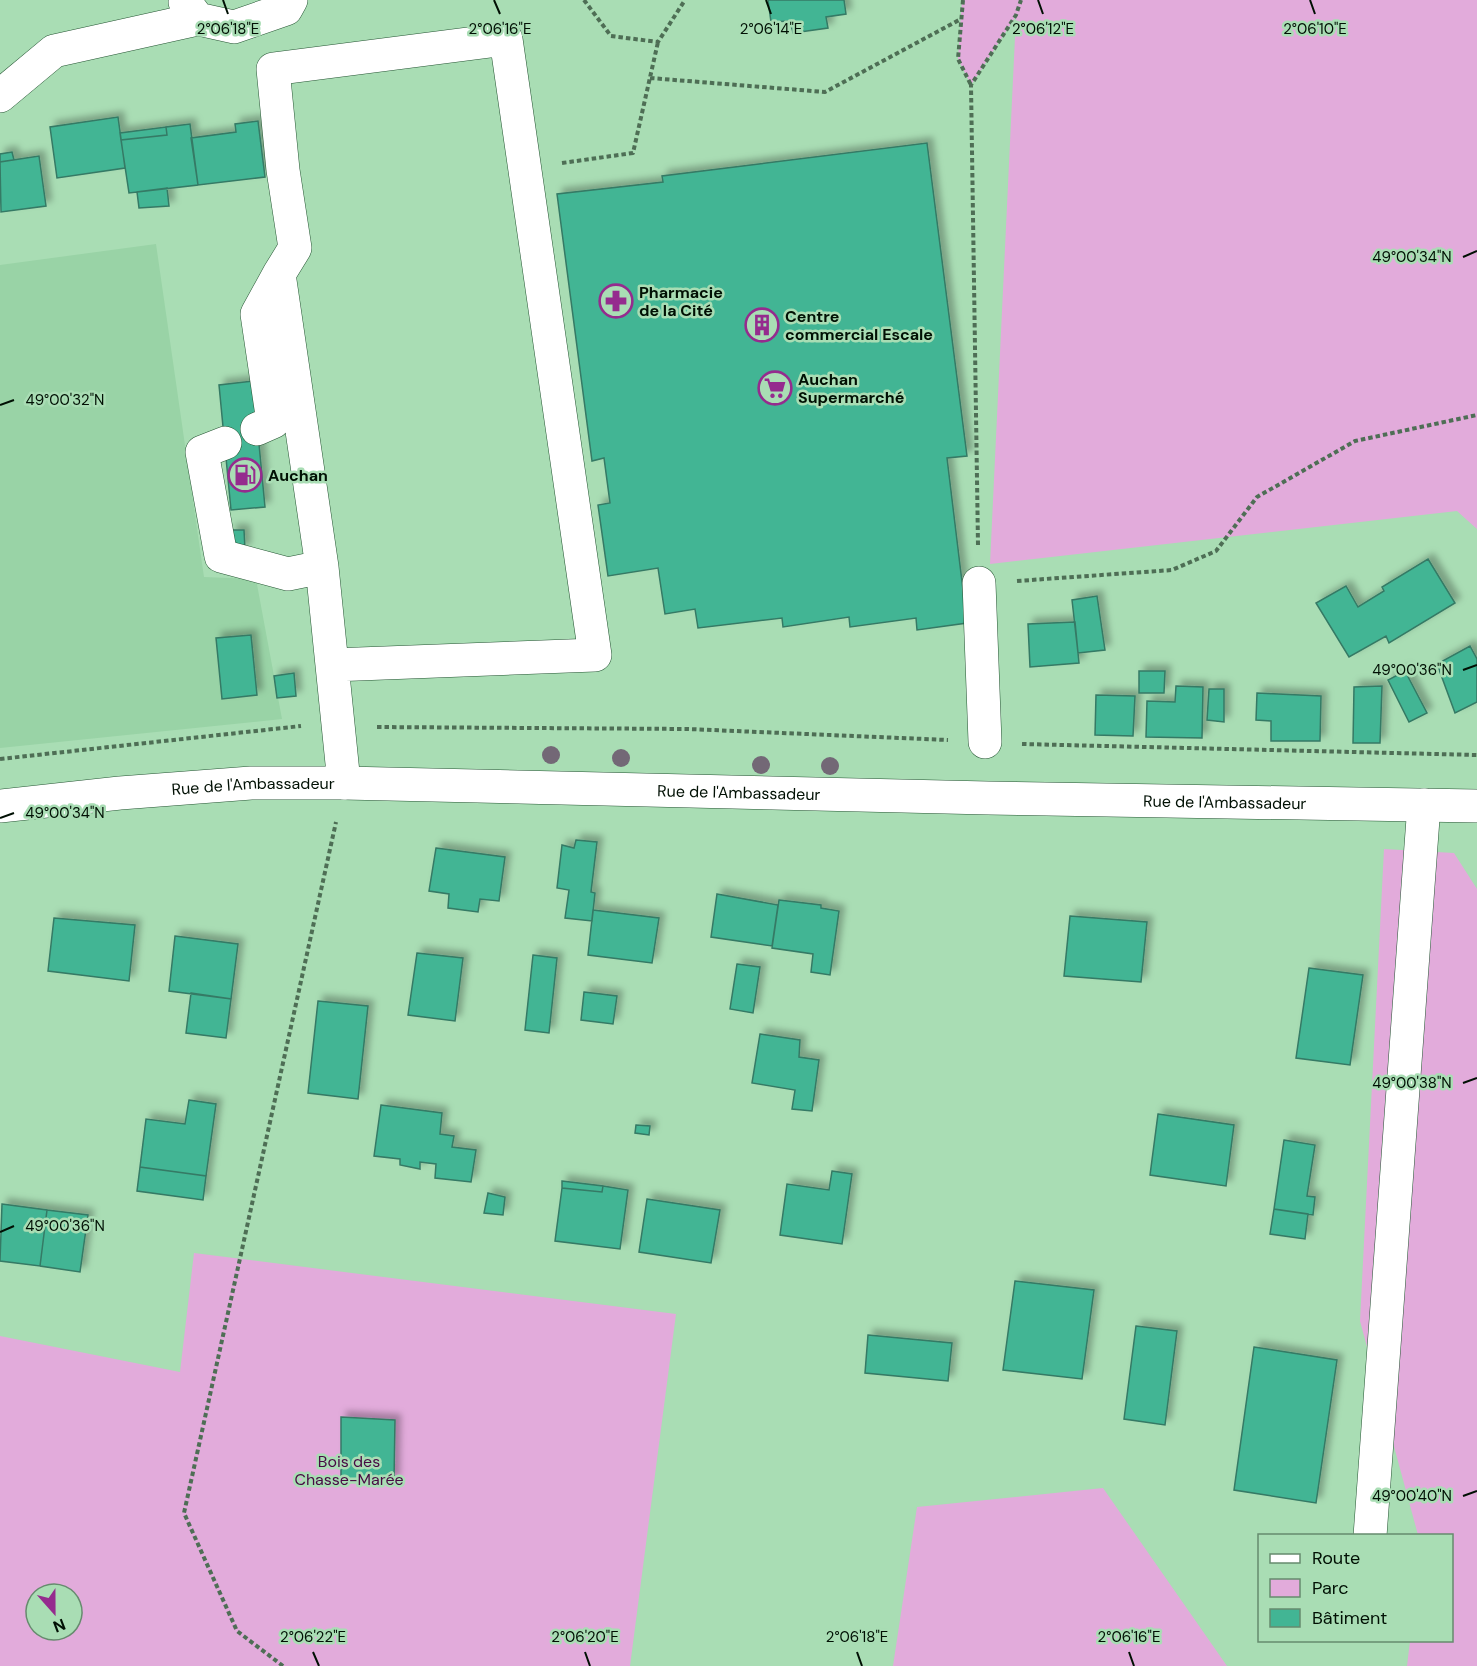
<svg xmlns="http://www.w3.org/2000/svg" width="1477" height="1666" font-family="'DM Sans',sans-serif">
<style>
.built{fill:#99d3a6}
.green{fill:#e2abdb;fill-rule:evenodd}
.building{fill:#42b594;stroke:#357a65;stroke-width:1.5;filter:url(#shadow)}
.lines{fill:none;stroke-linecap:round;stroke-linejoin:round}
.minor-casing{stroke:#255533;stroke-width:34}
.major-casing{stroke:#255533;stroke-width:34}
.path{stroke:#4e6e55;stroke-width:4;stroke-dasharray:4.5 3;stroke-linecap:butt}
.minor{stroke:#fff;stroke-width:33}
.major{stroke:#fff;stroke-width:33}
.tree{fill:#736876}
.ticks{fill:none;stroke:#011004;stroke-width:2}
.labels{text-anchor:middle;stroke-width:5;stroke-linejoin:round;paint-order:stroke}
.poi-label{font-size:16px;font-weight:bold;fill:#011004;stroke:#a9ddb4;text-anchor:start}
.street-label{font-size:16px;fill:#011004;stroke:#a9ddb4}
.park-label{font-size:16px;fill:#470943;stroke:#a9ddb4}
.ticks-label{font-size:15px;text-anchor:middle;fill:#011004;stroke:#a9ddb4;stroke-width:5;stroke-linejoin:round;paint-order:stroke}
</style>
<defs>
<filter id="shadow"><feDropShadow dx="5.5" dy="-5.5" stdDeviation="3" flood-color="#0004"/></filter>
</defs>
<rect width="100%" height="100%" fill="#a9ddb4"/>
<path class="built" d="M 156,244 L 204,577 L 256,579 L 282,719 L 0,748 L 0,265 Z"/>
<path class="green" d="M 962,0 L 1477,0 L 1477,529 L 1457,511 L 990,564 L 1016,16 L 971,85 L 958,59 Z
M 1384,849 L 1454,853 L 1477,889 L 1477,1666 L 1407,1666 L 1410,1641 L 1452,1640 L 1452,1536 L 1418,1535 L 1360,1321 Z
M 194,1253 L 676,1314 L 630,1666 L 0,1666 L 0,1336 L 180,1372 ZM 36,1594 L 72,1594 L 72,1630 L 36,1630 Z
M 1103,1488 L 1227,1666 L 893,1666 L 917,1507 Z"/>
<path class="building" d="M 768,0 L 844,0 L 846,14 L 826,17 L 828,28 L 793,33 L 790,21 L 771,22 Z
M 118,117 L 125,168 L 57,178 L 50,127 Z
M 258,121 L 265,177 L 198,185 L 191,138 L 236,132 L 235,124 Z
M 190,124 L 198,185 L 129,193 L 121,140 L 167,135 L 166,127 Z
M 166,127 L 167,135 L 121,140 L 120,133 Z
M 927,143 L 967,456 L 947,458 L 967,623 L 917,630 L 916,618 L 850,627 L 849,617 L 783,627 L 782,618 L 698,628 L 695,609 L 665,614 L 658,568 L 608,576 L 598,505 L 610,503 L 604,458 L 592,461 L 557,194 L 663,182 L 662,176 Z
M 12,152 L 14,160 L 0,162 L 0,154 Z
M 39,156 L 46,206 L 1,212 L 0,162 Z
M 167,188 L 169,206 L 139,208 L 137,192 Z
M 253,381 L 265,507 L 231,510 L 219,385 Z
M 231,530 L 244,530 L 245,549 L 233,550 Z
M 1428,559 L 1455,603 L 1389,643 L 1386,636 L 1349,657 L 1316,603 L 1346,586 L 1358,607 L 1384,591 L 1382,587 Z
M 1097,596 L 1105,650 L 1078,653 L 1072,600 Z
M 1075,622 L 1079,663 L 1030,667 L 1028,624 Z
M 251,635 L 257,695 L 222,699 L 216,638 Z
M 1470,646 L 1477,659 L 1477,702 L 1455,713 L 1437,664 Z
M 1139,671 L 1165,671 L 1164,693 L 1139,693 Z
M 1405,671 L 1427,713 L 1409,722 L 1388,680 Z
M 294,673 L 296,696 L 277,698 L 274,676 Z
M 1176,686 L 1203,687 L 1202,738 L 1146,737 L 1147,701 L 1175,702 Z
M 1382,686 L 1380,743 L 1353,743 L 1354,687 Z
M 1209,689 L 1224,689 L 1224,722 L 1207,720 Z
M 1257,693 L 1321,696 L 1320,741 L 1271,741 L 1271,721 L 1256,720 Z
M 1096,695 L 1135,696 L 1133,736 L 1095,735 Z
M 576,840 L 597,842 L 591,892 L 595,893 L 592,921 L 565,918 L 569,890 L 557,888 L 562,845 L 574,848 Z
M 436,848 L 505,857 L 499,901 L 480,899 L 478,912 L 448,908 L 449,894 L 429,891 Z
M 717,894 L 778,905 L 772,946 L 711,937 Z
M 779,900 L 821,905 L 821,908 L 839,911 L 830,975 L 811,972 L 813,954 L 772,948 Z
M 593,910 L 659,918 L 652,963 L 588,955 Z
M 1070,916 L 1147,922 L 1141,982 L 1064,976 Z
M 54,918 L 135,925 L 129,981 L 48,971 Z
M 175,936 L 238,944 L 231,999 L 169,991 Z
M 417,953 L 463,958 L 455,1021 L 408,1015 Z
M 533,955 L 557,958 L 549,1033 L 525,1030 Z
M 737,964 L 760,967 L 753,1013 L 730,1009 Z
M 1309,968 L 1363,975 L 1350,1065 L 1296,1058 Z
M 584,992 L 617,996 L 613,1024 L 581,1020 Z
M 191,993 L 231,999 L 226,1038 L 186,1033 Z
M 318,1001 L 368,1006 L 358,1099 L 308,1093 Z
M 760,1034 L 800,1040 L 799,1057 L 819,1060 L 812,1111 L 792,1109 L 795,1090 L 752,1083 Z
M 189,1100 L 216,1104 L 206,1176 L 140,1167 L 146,1119 L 185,1124 Z
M 381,1105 L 442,1113 L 440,1134 L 454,1136 L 452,1147 L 476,1150 L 471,1182 L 435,1178 L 436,1164 L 420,1162 L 420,1169 L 400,1165 L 400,1159 L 374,1156 Z
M 1158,1114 L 1234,1125 L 1226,1186 L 1150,1175 Z
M 636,1125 L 650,1126 L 649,1135 L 635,1133 Z
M 1284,1140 L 1315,1145 L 1307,1196 L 1315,1197 L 1313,1215 L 1274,1209 Z
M 140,1167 L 206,1176 L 203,1200 L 137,1191 Z
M 832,1171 L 852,1174 L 842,1244 L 780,1235 L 787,1184 L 829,1190 Z
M 562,1181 L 603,1186 L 602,1192 L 562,1188 Z
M 603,1186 L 628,1190 L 620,1249 L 555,1241 L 562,1188 L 602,1192 Z
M 488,1193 L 505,1197 L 503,1215 L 484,1213 Z
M 647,1199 L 720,1210 L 711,1263 L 639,1252 Z
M 2,1204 L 47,1210 L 40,1266 L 0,1261 Z
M 1274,1209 L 1308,1214 L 1305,1239 L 1270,1234 Z
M 47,1210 L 88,1215 L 80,1272 L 40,1266 Z
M 1015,1281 L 1094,1290 L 1082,1379 L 1003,1370 Z
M 1136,1326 L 1177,1331 L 1165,1425 L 1124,1419 Z
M 868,1335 L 952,1343 L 948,1381 L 865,1373 Z
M 1254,1347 L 1337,1360 L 1316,1503 L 1234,1490 Z
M 341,1417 L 395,1420 L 394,1481 L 341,1481 Z"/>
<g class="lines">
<g class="minor-casing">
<path id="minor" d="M 185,2 L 198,19 L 234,27 L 286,9 L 291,0
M 0,96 L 54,51 L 198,19
M 257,429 L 273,422 L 257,314 L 279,274
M 225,443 L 202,452 L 221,556 L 288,574 L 322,567
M 979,583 L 985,742
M 332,665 L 595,655 L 506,39 L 273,69 L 283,170 L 295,248 L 279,274 L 322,567 L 344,783
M 1370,1536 L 1424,805"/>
</g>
<g class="major-casing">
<g id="major">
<path id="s1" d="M 0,806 L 120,793 L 251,783 L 344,783 L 988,798 L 1477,806"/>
</g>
</g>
<path class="path" d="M 584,0 L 611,36 L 658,42 L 685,0
M 963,0 L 958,59 L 971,85
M 650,78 L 825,92 L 961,19
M 562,163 L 633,153 L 658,42
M 978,545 L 971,85 L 1016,15 L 1021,0
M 1017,581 L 1172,570 L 1216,551 L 1257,497 L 1355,441 L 1477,415
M 377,727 L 688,729 L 948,740
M 1022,744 L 1477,755
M 0,759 L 301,726
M 283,1666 L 237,1631 L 184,1513 L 336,822"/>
<use href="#minor" class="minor"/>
<use href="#major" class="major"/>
</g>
<g class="tree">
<circle cx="551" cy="755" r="9"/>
<circle cx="621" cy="758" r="9"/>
<circle cx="761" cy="765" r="9"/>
<circle cx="830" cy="766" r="9"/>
</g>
<path class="ticks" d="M 223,0 L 228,14M 494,0 L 500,14M 766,0 L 771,14M 1038,0 L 1043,14M 1310,0 L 1315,14M 1463,257 L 1477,251M 0,405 L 14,400M 1463,670 L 1477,665M 0,818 L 14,813M 1463,1083 L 1477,1078M 0,1232 L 14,1226M 1463,1496 L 1477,1491M 313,1652 L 319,1666M 585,1652 L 590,1666M 857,1652 L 862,1666M 1129,1652 L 1134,1666"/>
<defs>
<g id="pharmacy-ring" transform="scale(1.725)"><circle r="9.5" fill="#a9ddb4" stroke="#952b8e" stroke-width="1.5"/><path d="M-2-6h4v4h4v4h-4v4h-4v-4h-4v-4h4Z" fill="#952b8e"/></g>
<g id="building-ring" transform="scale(1.725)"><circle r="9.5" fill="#a9ddb4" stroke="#952b8e" stroke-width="1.5"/><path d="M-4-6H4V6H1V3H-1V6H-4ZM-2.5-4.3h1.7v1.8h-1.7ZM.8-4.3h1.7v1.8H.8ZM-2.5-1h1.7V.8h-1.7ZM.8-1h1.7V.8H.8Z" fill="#952b8e"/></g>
<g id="supermarket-ring" transform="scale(1.725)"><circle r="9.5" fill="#a9ddb4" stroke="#952b8e" stroke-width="1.5"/><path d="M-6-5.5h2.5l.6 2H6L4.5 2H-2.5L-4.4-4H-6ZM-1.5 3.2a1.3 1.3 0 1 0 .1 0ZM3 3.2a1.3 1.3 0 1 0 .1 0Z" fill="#952b8e"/></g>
<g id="fuel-ring" transform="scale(1.725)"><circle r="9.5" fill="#a9ddb4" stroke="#952b8e" stroke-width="1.5"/><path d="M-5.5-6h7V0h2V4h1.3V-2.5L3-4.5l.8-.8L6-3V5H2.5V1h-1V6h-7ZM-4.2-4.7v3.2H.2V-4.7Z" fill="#952b8e"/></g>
</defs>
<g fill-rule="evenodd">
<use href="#pharmacy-ring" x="616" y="301"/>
<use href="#building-ring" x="762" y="325"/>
<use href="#supermarket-ring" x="775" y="388"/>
<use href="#fuel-ring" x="245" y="475"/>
</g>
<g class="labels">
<g class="poi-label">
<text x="639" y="298">Pharmacie<tspan x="639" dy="18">de la Cité</tspan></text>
<text x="785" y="322">Centre<tspan x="785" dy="18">commercial Escale</tspan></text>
<text x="798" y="385">Auchan<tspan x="798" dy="18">Supermarché</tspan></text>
<text x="268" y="481">Auchan</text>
</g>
<g class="street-label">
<text dy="6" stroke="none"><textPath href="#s1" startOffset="254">Rue de l'Ambassadeur</textPath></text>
<text dy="6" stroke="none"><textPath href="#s1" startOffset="740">Rue de l'Ambassadeur</textPath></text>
<text dy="6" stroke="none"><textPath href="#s1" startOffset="1226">Rue de l'Ambassadeur</textPath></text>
</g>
<g class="park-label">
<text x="349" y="1467">Bois des<tspan x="349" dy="18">Chasse-Marée</tspan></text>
</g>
</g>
<g class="ticks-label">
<text x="228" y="34">2°06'18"E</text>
<text x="500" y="34">2°06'16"E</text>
<text x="771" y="34">2°06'14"E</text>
<text x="1043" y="34">2°06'12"E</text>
<text x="1315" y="34">2°06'10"E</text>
<text x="1412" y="262">49°00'34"N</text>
<text x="65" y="405">49°00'32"N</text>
<text x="1412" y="675">49°00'36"N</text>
<text x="65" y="818">49°00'34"N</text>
<text x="1412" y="1088">49°00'38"N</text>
<text x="65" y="1231">49°00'36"N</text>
<text x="1412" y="1501">49°00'40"N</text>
<text x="313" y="1642">2°06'22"E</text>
<text x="585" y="1642">2°06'20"E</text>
<text x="857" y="1642">2°06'18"E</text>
<text x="1129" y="1642">2°06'16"E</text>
</g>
<rect x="1258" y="1534" width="195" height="108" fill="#a9ddb4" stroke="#668b6e" stroke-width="1.5"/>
<rect x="1270" y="1554" width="30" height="9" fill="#ffffff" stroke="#668b6e" stroke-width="1.5"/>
<text x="1312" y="1564" font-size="18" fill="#011004">Route</text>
<rect x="1270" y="1579" width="30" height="18" fill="#e2abdb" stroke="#668b6e" stroke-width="1.5"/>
<text x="1312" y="1594" font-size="18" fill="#011004">Parc</text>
<rect x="1270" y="1609" width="30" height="18" fill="#42b594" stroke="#668b6e" stroke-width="1.5"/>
<text x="1312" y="1624" font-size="18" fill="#011004">Bâtiment</text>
<g transform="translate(54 1612) rotate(159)"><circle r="28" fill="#a9ddb4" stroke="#668b6e" stroke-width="1.5"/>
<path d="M0-4.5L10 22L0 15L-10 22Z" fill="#952b8e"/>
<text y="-9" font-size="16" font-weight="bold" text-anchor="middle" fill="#011004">N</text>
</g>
</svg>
